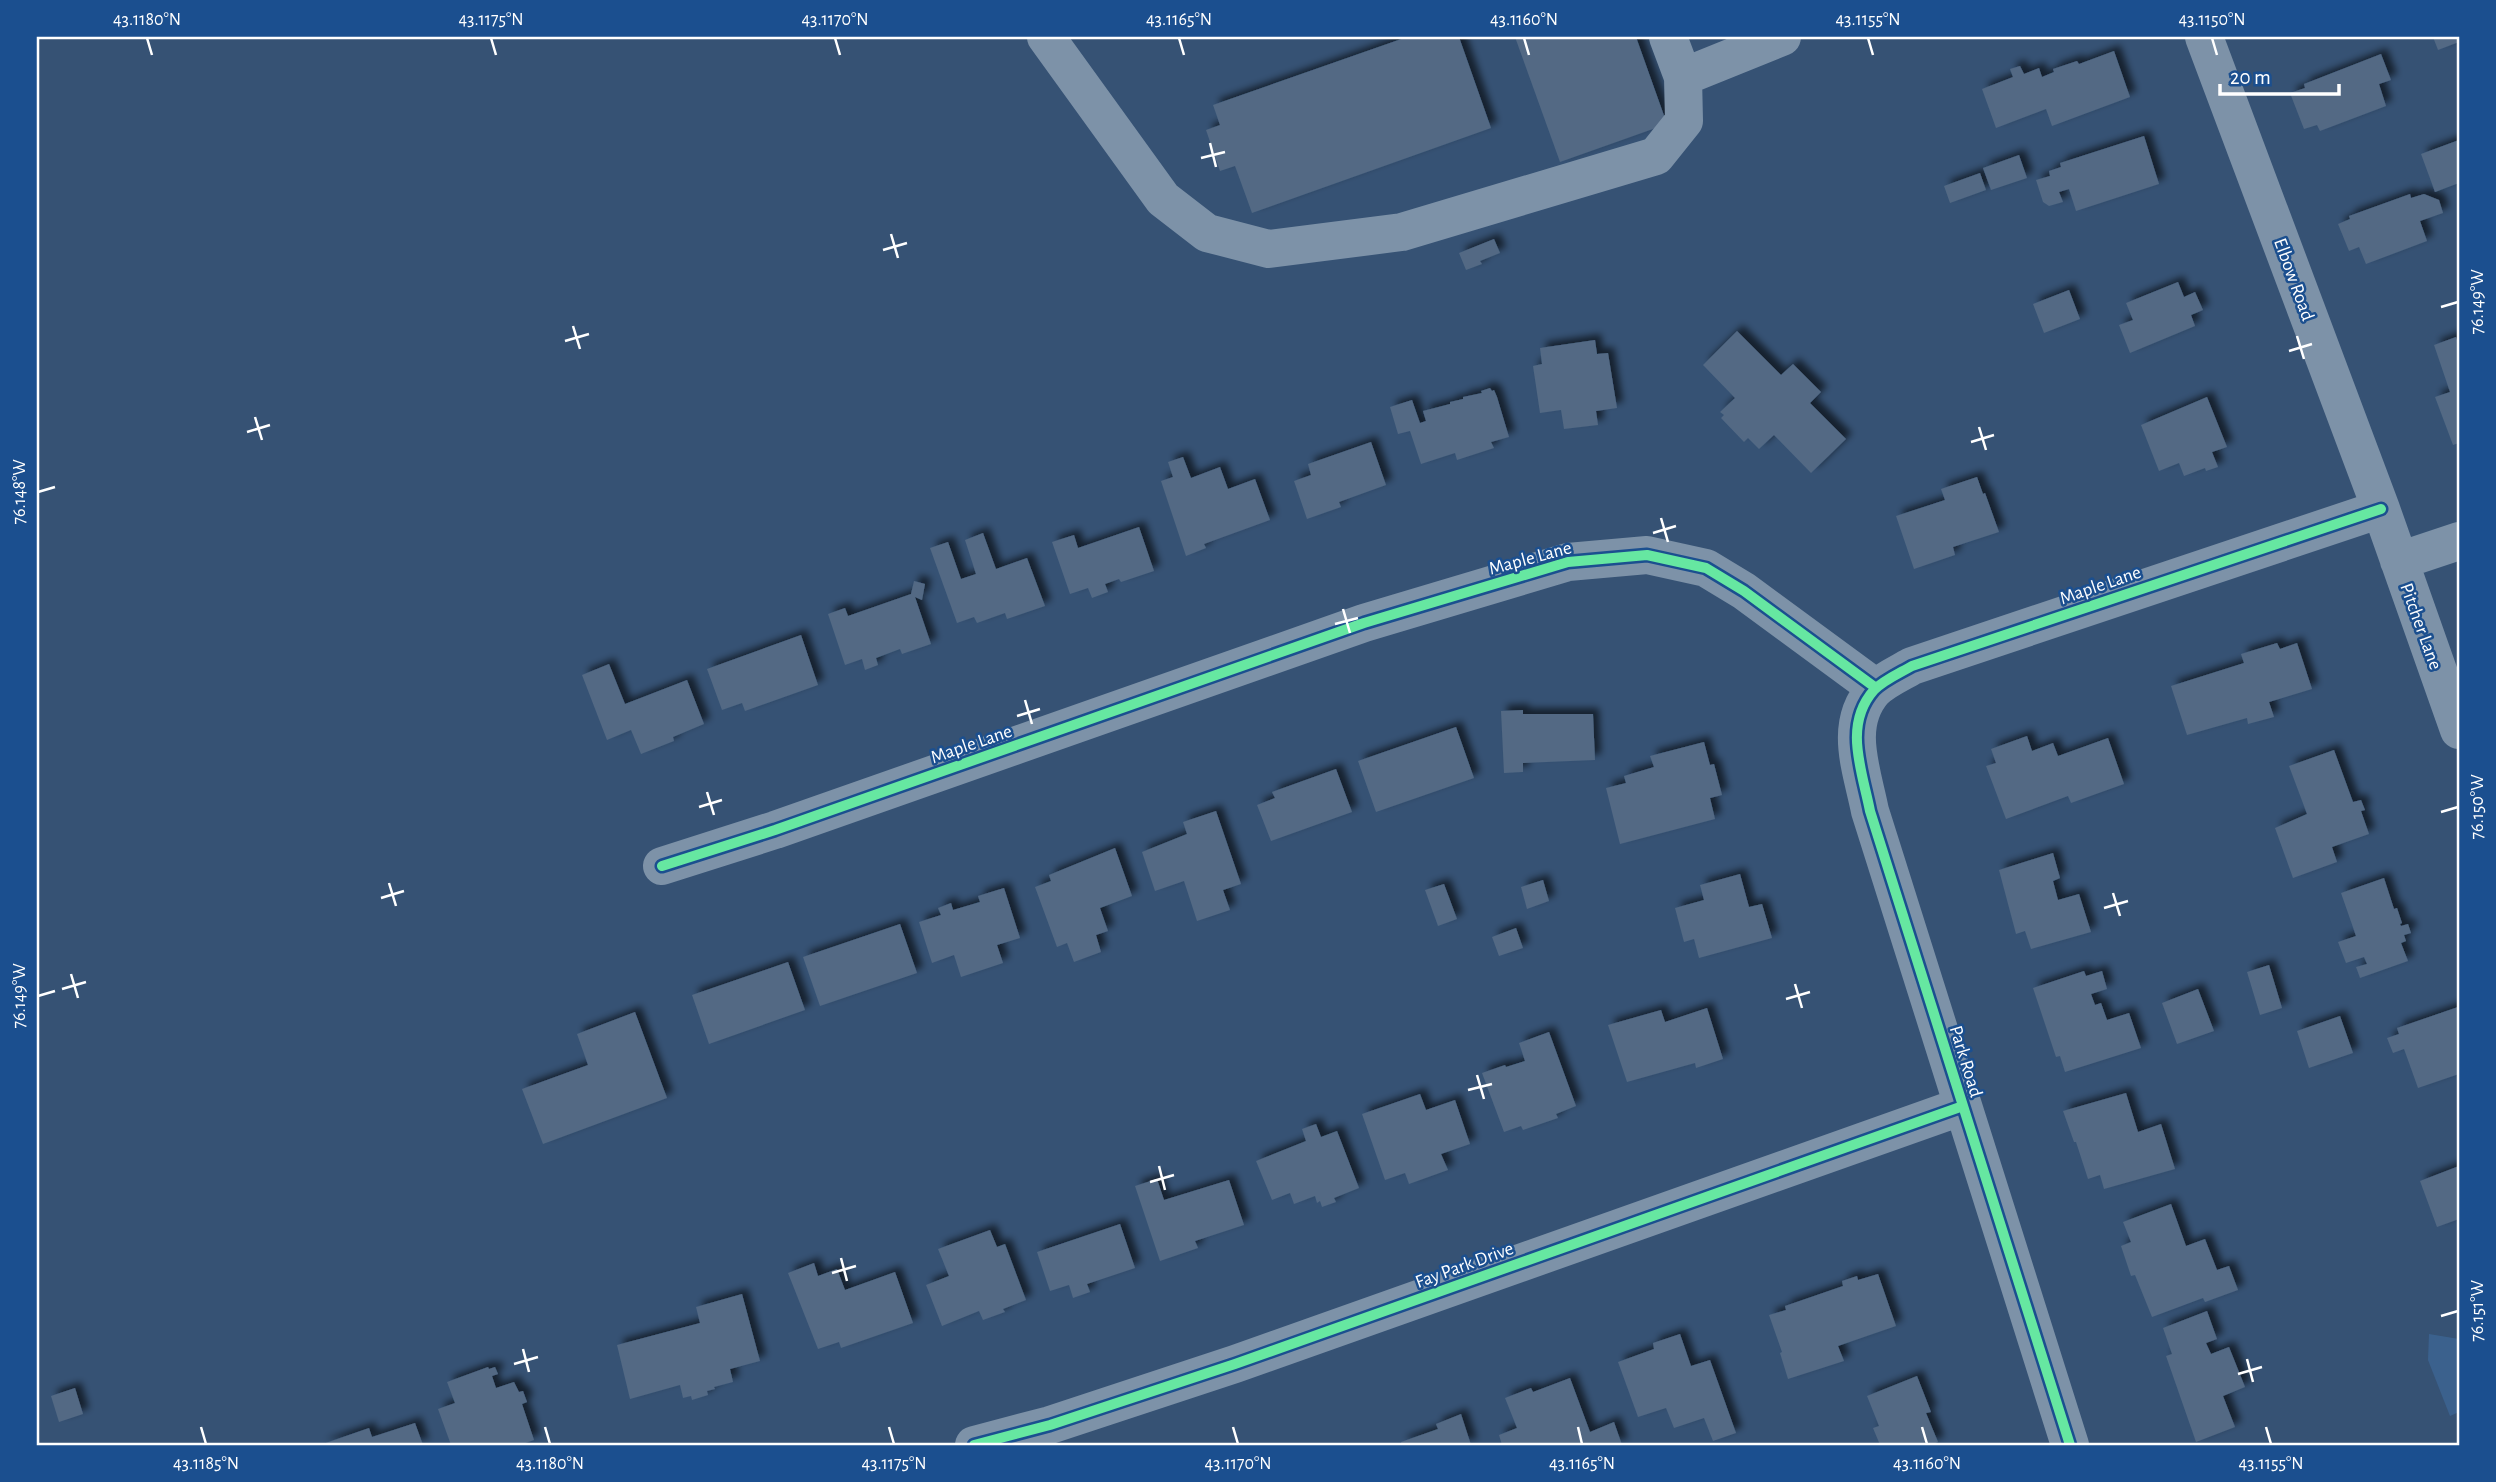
<svg xmlns="http://www.w3.org/2000/svg" width="2496" height="1482" font-family="'Alegreya Sans',sans-serif">
<style>
.water{fill:#3b618d}
.building{fill:#526984;filter:url(#shadow)}
.lines{fill:none;stroke-linecap:round;stroke-linejoin:round}
.minor{stroke:#7d92a8;stroke-width:38}
.cycleway-casing{stroke:#1b4f8f;stroke-width:15}
.cycleway{stroke:#66e7a1;stroke-width:10}
.ticks{fill:none;stroke:#fff;stroke-width:2.5}
.labels{text-anchor:middle;stroke-width:5;stroke-linejoin:round;paint-order:stroke}
.street-label{font-size:19px;fill:#fff;stroke:#1b4f8f}
.neatline{fill:none;stroke:#fff;stroke-width:2.5}
.ticks-label{font-size:18px;text-anchor:middle;fill:#fff}
</style>
<defs>
<filter id="shadow"><feDropShadow dx="6" dy="-6" stdDeviation="3.5" flood-color="#0009"/></filter>
</defs>
<rect width="100%" height="100%" fill="#365274"/>
<path class="water" d="M 2429,1334 L 2459,1339 L 2459,1412 L 2450,1416 L 2428,1360 Z"/>
<path class="building" d="M 1407,37 L 1459,37 L 1491,128 L 1252,213 L 1235,166 L 1220,171 L 1206,130 L 1220,125 L 1213,105 Z
M 1515,37 L 1636,37 L 1667,124 L 1560,162 Z
M 2433,37 L 2459,37 L 2459,42 L 2438,50 Z
M 2114,51 L 2130,97 L 2052,126 L 2046,109 L 1996,128 L 1982,89 L 2013,77 L 2010,69 L 2020,66 L 2024,74 L 2039,68 L 2042,77 L 2054,72 L 2053,69 L 2077,61 L 2079,64 Z
M 2381,54 L 2391,80 L 2379,84 L 2386,106 L 2320,131 L 2317,125 L 2304,129 L 2290,93 L 2305,88 L 2304,84 Z
M 2144,136 L 2159,184 L 2076,211 L 2069,189 L 2059,192 L 2063,202 L 2049,206 L 2043,202 L 2036,180 L 2050,176 L 2049,171 L 2061,167 L 2060,163 Z
M 2459,140 L 2459,183 L 2435,192 L 2421,154 Z
M 2019,155 L 2027,178 L 1991,190 L 1983,168 Z
M 1980,173 L 1986,190 L 1950,203 L 1944,186 Z
M 2410,194 L 2411,198 L 2424,194 L 2439,200 L 2443,213 L 2420,221 L 2427,241 L 2366,264 L 2359,247 L 2349,251 L 2338,224 L 2350,219 L 2349,216 Z
M 1494,239 L 1500,253 L 1480,261 L 1482,264 L 1466,270 L 1459,253 Z
M 2178,282 L 2184,297 L 2195,292 L 2203,310 L 2191,315 L 2195,326 L 2130,353 L 2119,325 L 2133,320 L 2126,303 Z
M 2069,290 L 2080,319 L 2044,333 L 2033,304 Z
M 1737,331 L 1781,375 L 1793,364 L 1821,392 L 1810,403 L 1846,439 L 1811,473 L 1774,435 L 1759,449 L 1748,438 L 1744,442 L 1721,418 L 1724,415 L 1720,412 L 1735,398 L 1703,365 Z
M 2456,337 L 2459,347 L 2459,443 L 2453,445 L 2435,397 L 2450,392 L 2434,345 Z
M 1595,340 L 1597,354 L 1608,353 L 1617,408 L 1596,411 L 1598,425 L 1564,429 L 1561,410 L 1540,413 L 1533,366 L 1542,364 L 1540,348 Z
M 1490,388 L 1492,391 L 1494,390 L 1497,397 L 1509,437 L 1491,442 L 1494,448 L 1457,460 L 1455,453 L 1421,464 L 1410,431 L 1398,434 L 1390,407 L 1412,400 L 1420,423 L 1426,421 L 1423,411 L 1450,404 L 1450,402 L 1463,399 L 1463,397 L 1482,393 L 1481,391 Z
M 2207,397 L 2227,447 L 2212,452 L 2218,467 L 2206,471 L 2205,468 L 2184,476 L 2179,463 L 2159,471 L 2141,425 Z
M 1371,442 L 1386,485 L 1339,502 L 1341,507 L 1307,519 L 1294,481 L 1311,475 L 1308,464 Z
M 1183,457 L 1191,478 L 1220,467 L 1228,489 L 1255,479 L 1270,520 L 1204,544 L 1206,548 L 1186,556 L 1161,481 L 1173,477 L 1168,462 Z
M 1977,477 L 1983,494 L 1985,493 L 1999,532 L 1953,547 L 1955,555 L 1914,569 L 1896,516 L 1945,500 L 1941,489 Z
M 1139,527 L 1154,571 L 1121,582 L 1119,579 L 1105,584 L 1108,592 L 1092,598 L 1088,588 L 1070,594 L 1052,542 L 1074,535 L 1078,548 Z
M 983,533 L 996,569 L 1027,558 L 1045,606 L 1007,619 L 1005,613 L 977,623 L 974,617 L 957,623 L 930,548 L 948,542 L 961,579 L 976,574 L 965,540 Z
M 914,581 L 925,584 L 922,600 L 915,597 L 931,644 L 902,654 L 900,649 L 876,658 L 878,665 L 865,670 L 862,659 L 845,665 L 828,614 L 845,608 L 848,616 L 911,594 Z
M 801,635 L 818,685 L 745,711 L 742,703 L 722,710 L 707,669 Z
M 2277,643 L 2280,649 L 2297,643 L 2312,689 L 2269,702 L 2274,717 L 2248,724 L 2247,718 L 2187,735 L 2171,686 L 2244,663 L 2241,654 Z
M 609,664 L 625,704 L 687,680 L 704,724 L 673,737 L 674,741 L 641,754 L 631,730 L 607,740 L 582,675 Z
M 1523,710 L 1523,714 L 1593,714 L 1595,760 L 1523,763 L 1523,772 L 1504,773 L 1501,711 Z
M 1456,727 L 1474,778 L 1376,812 L 1358,761 Z
M 2027,736 L 2032,751 L 2053,743 L 2058,756 L 2108,738 L 2124,784 L 2071,803 L 2068,796 L 2006,819 L 1986,766 L 1996,763 L 1991,749 Z
M 1704,742 L 1710,765 L 1714,764 L 1722,795 L 1710,798 L 1715,819 L 1620,844 L 1606,788 L 1626,783 L 1624,776 L 1654,767 L 1650,756 Z
M 2334,750 L 2353,802 L 2361,800 L 2365,810 L 2361,811 L 2369,834 L 2332,847 L 2337,862 L 2293,878 L 2275,828 L 2307,814 L 2289,766 Z
M 1336,769 L 1352,812 L 1271,841 L 1257,805 L 1275,798 L 1272,792 Z
M 1216,811 L 1241,884 L 1223,890 L 1230,910 L 1197,921 L 1184,881 L 1155,891 L 1142,852 L 1187,834 L 1183,822 Z
M 1115,848 L 1132,896 L 1100,908 L 1108,931 L 1096,935 L 1101,952 L 1074,962 L 1067,943 L 1057,947 L 1035,887 L 1051,881 L 1049,875 Z
M 2053,853 L 2060,878 L 2053,881 L 2058,900 L 2079,894 L 2091,932 L 2031,949 L 2025,931 L 2016,934 L 1999,870 Z
M 1740,874 L 1749,907 L 1762,904 L 1772,938 L 1699,958 L 1694,939 L 1684,942 L 1675,908 L 1704,900 L 1700,885 Z
M 2384,878 L 2394,909 L 2397,908 L 2402,923 L 2400,924 L 2401,926 L 2408,924 L 2411,933 L 2404,935 L 2406,941 L 2401,943 L 2408,961 L 2360,978 L 2356,967 L 2367,964 L 2364,957 L 2346,963 L 2338,942 L 2356,936 L 2341,893 Z
M 1543,880 L 1549,901 L 1527,909 L 1521,887 Z
M 1444,884 L 1457,919 L 1438,926 L 1425,890 Z
M 1004,888 L 1020,938 L 997,945 L 1003,963 L 961,977 L 954,955 L 932,963 L 919,922 L 941,915 L 938,908 L 951,903 L 953,910 L 980,902 L 978,896 Z
M 900,924 L 917,973 L 820,1006 L 803,957 Z
M 1516,928 L 1523,948 L 1499,956 L 1492,937 Z
M 788,962 L 805,1010 L 709,1044 L 692,995 Z
M 2269,965 L 2282,1008 L 2260,1015 L 2247,972 Z
M 2084,971 L 2086,976 L 2102,971 L 2107,989 L 2091,994 L 2095,1005 L 2101,1003 L 2107,1020 L 2129,1013 L 2141,1048 L 2065,1072 L 2060,1056 L 2056,1057 L 2033,988 Z
M 2198,989 L 2214,1031 L 2177,1044 L 2162,1003 Z
M 2458,1007 L 2459,1074 L 2418,1088 L 2404,1049 L 2393,1053 L 2387,1038 L 2399,1034 L 2397,1028 Z
M 1707,1008 L 1723,1059 L 1696,1068 L 1695,1063 L 1627,1082 L 1608,1025 L 1661,1010 L 1665,1022 Z
M 635,1012 L 667,1098 L 543,1144 L 522,1089 L 588,1065 L 577,1034 Z
M 2340,1016 L 2353,1053 L 2309,1068 L 2297,1031 Z
M 1549,1032 L 1576,1106 L 1556,1114 L 1558,1118 L 1523,1130 L 1521,1126 L 1504,1132 L 1482,1073 L 1505,1065 L 1506,1067 L 1525,1061 L 1519,1043 Z
M 2126,1093 L 2138,1132 L 2161,1124 L 2175,1169 L 2104,1189 L 2100,1175 L 2088,1179 L 2076,1142 L 2074,1142 L 2063,1111 Z
M 1420,1094 L 1426,1110 L 1455,1100 L 1470,1144 L 1441,1154 L 1448,1170 L 1409,1184 L 1405,1173 L 1385,1180 L 1362,1114 Z
M 1316,1124 L 1321,1137 L 1337,1131 L 1359,1188 L 1334,1198 L 1336,1202 L 1322,1207 L 1320,1201 L 1317,1203 L 1315,1196 L 1294,1204 L 1290,1193 L 1272,1200 L 1256,1161 L 1306,1141 L 1302,1129 Z
M 2459,1166 L 2459,1219 L 2437,1227 L 2420,1181 Z
M 1157,1179 L 1164,1200 L 1229,1180 L 1244,1225 L 1195,1241 L 1198,1248 L 1160,1261 L 1135,1186 Z
M 2171,1204 L 2186,1246 L 2205,1239 L 2217,1270 L 2229,1266 L 2238,1290 L 2205,1302 L 2203,1298 L 2152,1317 L 2135,1275 L 2131,1276 L 2121,1246 L 2131,1242 L 2123,1222 Z
M 1120,1224 L 1135,1268 L 1087,1284 L 1090,1292 L 1073,1298 L 1069,1285 L 1050,1291 L 1037,1252 Z
M 990,1230 L 997,1247 L 1005,1244 L 1026,1300 L 1003,1309 L 1005,1312 L 983,1320 L 979,1311 L 942,1326 L 926,1285 L 949,1276 L 938,1249 Z
M 814,1263 L 818,1276 L 837,1269 L 845,1290 L 895,1272 L 913,1323 L 841,1348 L 839,1342 L 818,1349 L 788,1273 Z
M 1878,1274 L 1896,1326 L 1838,1346 L 1844,1361 L 1788,1379 L 1780,1353 L 1782,1352 L 1769,1315 L 1786,1310 L 1785,1306 L 1843,1286 L 1842,1281 L 1857,1276 L 1858,1280 Z
M 742,1294 L 760,1361 L 730,1369 L 733,1382 L 714,1387 L 715,1389 L 707,1391 L 708,1395 L 692,1400 L 691,1396 L 683,1398 L 680,1385 L 630,1399 L 617,1345 L 700,1323 L 696,1307 Z
M 2207,1311 L 2217,1339 L 2206,1343 L 2211,1354 L 2229,1347 L 2245,1387 L 2223,1396 L 2235,1427 L 2196,1442 L 2166,1356 L 2172,1354 L 2163,1328 Z
M 1680,1334 L 1691,1366 L 1710,1360 L 1736,1433 L 1713,1441 L 1704,1418 L 1674,1428 L 1666,1408 L 1638,1417 L 1618,1362 L 1654,1349 L 1653,1343 Z
M 488,1367 L 489,1369 L 495,1367 L 498,1374 L 492,1376 L 496,1388 L 514,1382 L 519,1392 L 523,1391 L 527,1402 L 522,1404 L 534,1440 L 520,1445 L 451,1445 L 438,1409 L 455,1403 L 447,1382 Z
M 1917,1376 L 1931,1412 L 1926,1413 L 1938,1442 L 1931,1445 L 1880,1445 L 1873,1428 L 1879,1426 L 1867,1396 Z
M 1570,1378 L 1590,1432 L 1614,1422 L 1622,1445 L 1502,1445 L 1499,1435 L 1517,1428 L 1505,1398 L 1531,1388 L 1533,1392 Z
M 75,1388 L 83,1414 L 59,1422 L 51,1396 Z
M 1461,1414 L 1471,1445 L 1402,1445 L 1401,1442 L 1438,1429 L 1436,1424 Z
M 415,1423 L 423,1445 L 320,1445 L 369,1428 L 372,1437 Z"/>
<g class="lines">
<path class="minor" d="M 1046,37 L 1163,199 L 1207,233 L 1269,249 L 1402,232 L 1656,156 L 1684,121 L 1683,77
M 1668,37 L 1683,77 L 1782,37
M 2204,37 L 2381,509 L 2459,730
M 2399,561 L 2459,541
M 662,866 L 775,830 L 1364,623 L 1568,562 L 1647,555 L 1706,568 L 1744,591 L 1876,688
M 974,1445 L 1050,1425 L 1235,1364 L 1963,1106
M 2070,1445 L 1870,811 C 1862,770 1843,725 1874,690 C 1884,680 1900,673 1912,666 L 2381,509"/>
<g class="cycleway-casing">
<path id="cycleway" d="M 662,866 L 775,830 L 1364,623 L 1568,562 L 1647,555 L 1706,568 L 1744,591 L 1876,688
M 974,1445 L 1050,1425 L 1235,1364 L 1963,1106
M 2070,1445 L 1870,811 C 1862,770 1843,725 1874,690 C 1884,680 1900,673 1912,666 L 2381,509"/>
</g>
<use href="#cycleway" class="cycleway"/>
</g>
<path class="ticks" d="M 147,38 L 152,55M 491,38 L 496,55M 835,38 L 840,55M 1179,38 L 1184,55M 1524,38 L 1529,55M 1868,38 L 1873,55M 2212,38 L 2217,55M 1210,143 L 1216,167M 1201,158 L 1225,152M 891,234 L 898,258M 883,250 L 907,243M 2441,307 L 2458,302M 573,326 L 580,349M 2297,336 L 2304,359M 565,341 L 589,334M 2289,351 L 2312,344M 255,417 L 262,440M 1979,427 L 1986,450M 247,432 L 270,425M 1971,442 L 1994,435M 38,492 L 55,487M 1661,518 L 1668,542M 1653,533 L 1676,526M 1343,609 L 1350,633M 1335,624 L 1358,618M 1025,700 L 1032,724M 1017,716 L 1040,709M 707,792 L 714,815M 699,807 L 722,800M 2441,812 L 2458,807M 389,883 L 396,906M 2113,893 L 2120,916M 381,898 L 404,891M 2104,908 L 2128,901M 71,974 L 78,998M 1795,984 L 1802,1008M 62,989 L 86,982M 38,996 L 55,991M 1786,999 L 1810,992M 1477,1075 L 1484,1099M 1468,1090 L 1492,1084M 1159,1166 L 1165,1190M 1150,1182 L 1174,1175M 841,1258 L 847,1281M 832,1273 L 856,1266M 2441,1316 L 2458,1311M 523,1349 L 529,1372M 2247,1359 L 2253,1382M 514,1364 L 538,1357M 2238,1374 L 2262,1367M 201,1427 L 206,1444M 545,1427 L 550,1444M 889,1427 L 894,1444M 1233,1427 L 1238,1444M 1578,1427 L 1582,1444M 1922,1427 L 1927,1444M 2266,1427 L 2271,1444"/>
<g class="labels">
<g class="street-label">
<text transform="translate(2295 279) rotate(70)" y="7">Elbow Road</text>
<text transform="translate(1530 557) rotate(-15)" y="7">Maple Lane</text>
<text transform="translate(2100 584) rotate(-19)" y="7">Maple Lane</text>
<text transform="translate(2422 626) rotate(70)" y="7">Pitcher Lane</text>
<text transform="translate(971 743) rotate(-19)" y="7">Maple Lane</text>
<text transform="translate(1967 1061) rotate(73)" y="7">Park Road</text>
<text transform="translate(1464 1264) rotate(-20)" y="7">Fay Park Drive</text>
</g>
</g>
<rect width="2496" height="1482" fill="none" stroke="#1b4f8f" stroke-width="77"/>
<path d="M2220 84v10h119v-10" fill="none" stroke="#ffffff" stroke-width="3.5"/>
<text x="2230" y="84" font-size="21" fill="#ffffff" stroke="#1b4f8f" stroke-width="5" paint-order="stroke">20 m</text>
<rect x="38" y="38" width="2420" height="1406" class="neatline"/>
<g class="ticks-label">
<text x="147" y="25">43.1180°N</text>
<text x="491" y="25">43.1175°N</text>
<text x="835" y="25">43.1170°N</text>
<text x="1179" y="25">43.1165°N</text>
<text x="1524" y="25">43.1160°N</text>
<text x="1868" y="25">43.1155°N</text>
<text x="2212" y="25">43.1150°N</text>
<text transform="translate(2477 302) rotate(-90)" y="6">76.149°W</text>
<text transform="translate(19 492) rotate(-90)" y="6">76.148°W</text>
<text transform="translate(2477 807) rotate(-90)" y="6">76.150°W</text>
<text transform="translate(19 996) rotate(-90)" y="6">76.149°W</text>
<text transform="translate(2477 1311) rotate(-90)" y="6">76.151°W</text>
<text x="206" y="1469">43.1185°N</text>
<text x="550" y="1469">43.1180°N</text>
<text x="894" y="1469">43.1175°N</text>
<text x="1238" y="1469">43.1170°N</text>
<text x="1582" y="1469">43.1165°N</text>
<text x="1927" y="1469">43.1160°N</text>
<text x="2271" y="1469">43.1155°N</text>
</g>
</svg>
